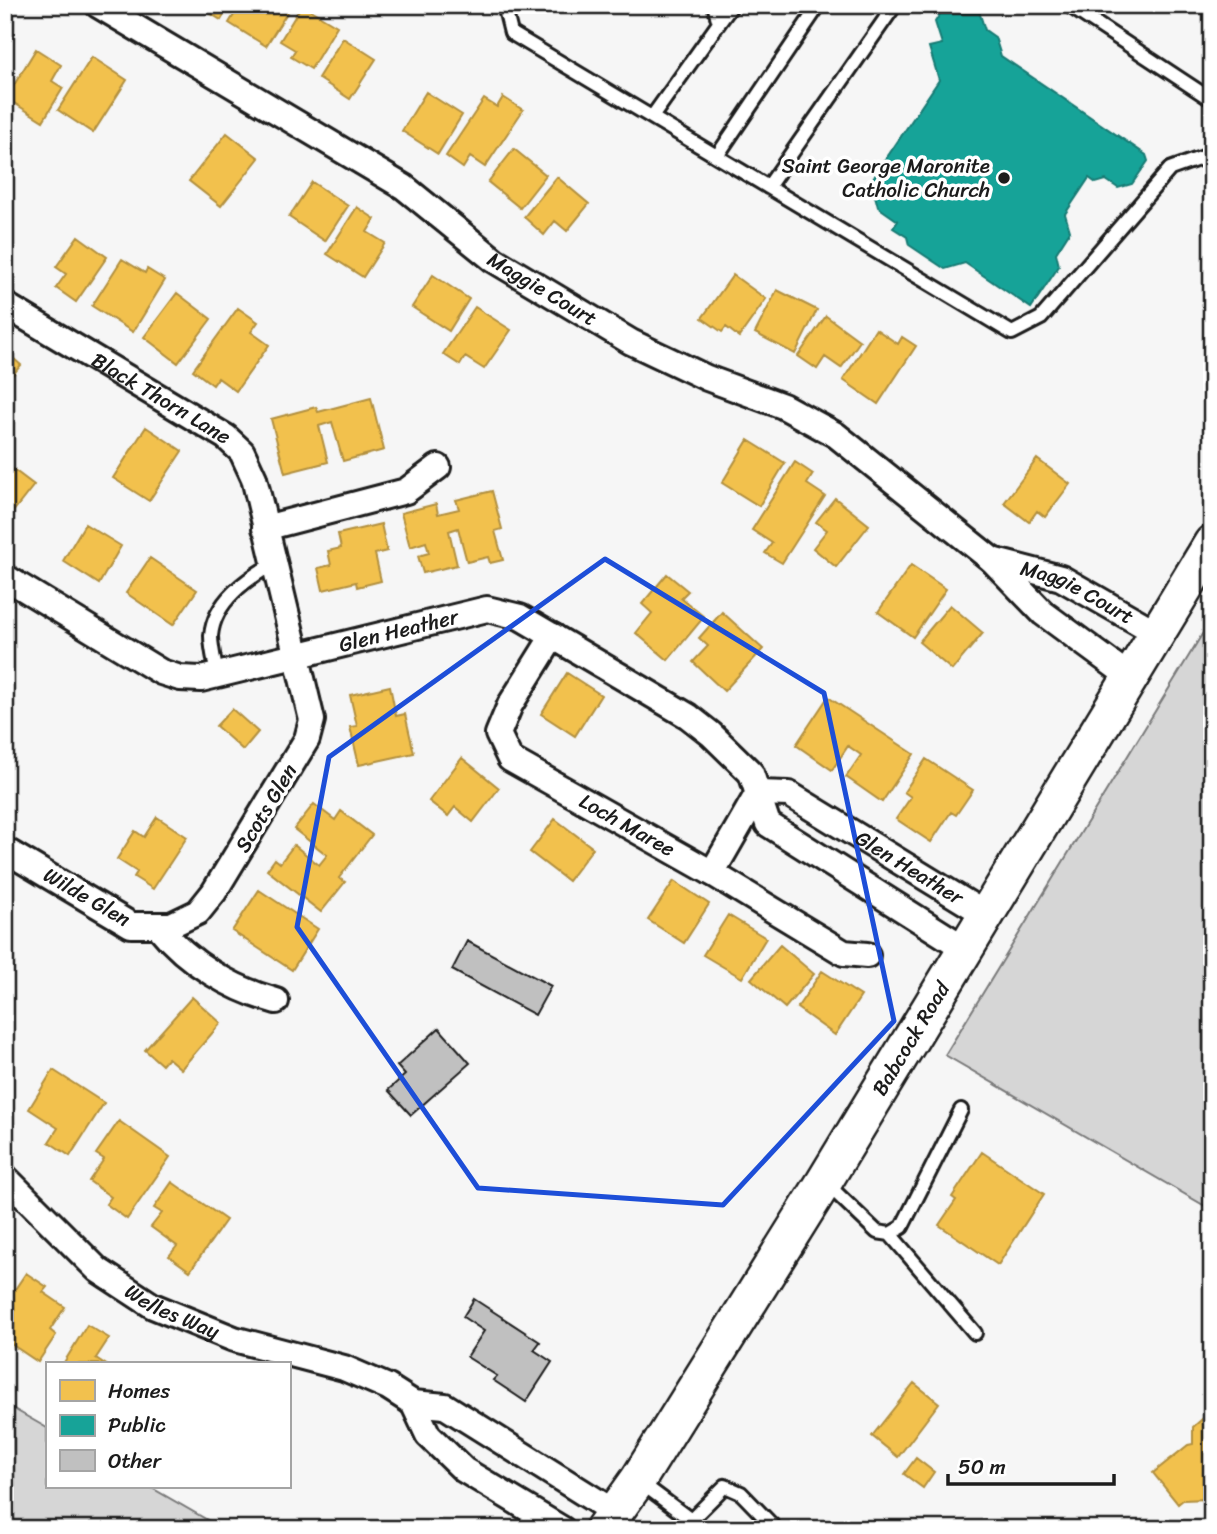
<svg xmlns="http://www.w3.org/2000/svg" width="1217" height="1534" font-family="Sriracha,sans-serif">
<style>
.green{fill:#d6d6d6;stroke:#797979;stroke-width:2}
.homes{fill:#f2c14e;stroke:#b2903f;stroke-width:2}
.public{fill:#17a398;stroke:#187a73;stroke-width:2}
.building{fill:#c0c0c0;stroke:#1c1c1c;stroke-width:2}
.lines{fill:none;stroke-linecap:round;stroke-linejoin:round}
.service-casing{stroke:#1c1c1c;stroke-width:18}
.minor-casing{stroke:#1c1c1c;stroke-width:30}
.secondary-casing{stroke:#1c1c1c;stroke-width:40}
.service{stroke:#fff;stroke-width:12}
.minor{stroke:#fff;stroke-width:24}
.secondary{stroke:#fff;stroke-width:35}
.marked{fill:none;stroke:#1d4ed8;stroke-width:5;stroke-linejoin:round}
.poi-dot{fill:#1c1c1c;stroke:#fff;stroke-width:2.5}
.labels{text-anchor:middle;stroke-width:7;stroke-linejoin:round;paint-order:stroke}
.poi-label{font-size:21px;fill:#1c1c1c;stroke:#fff;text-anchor:end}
.street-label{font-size:21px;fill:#1c1c1c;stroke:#fff}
</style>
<rect width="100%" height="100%" fill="#f6f6f6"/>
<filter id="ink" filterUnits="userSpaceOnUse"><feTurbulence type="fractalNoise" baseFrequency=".0143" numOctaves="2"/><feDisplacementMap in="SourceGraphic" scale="14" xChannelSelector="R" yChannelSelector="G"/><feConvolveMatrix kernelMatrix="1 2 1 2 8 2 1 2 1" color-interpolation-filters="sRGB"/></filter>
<g filter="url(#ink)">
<path class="green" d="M 1212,618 L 1212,1210 L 945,1055 Z
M 5,1404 L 47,1428 L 47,1487 L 150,1487 L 223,1529 L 22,1529 L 5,1513 Z"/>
<path class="homes" d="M 197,5 L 230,5 L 221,20 Z
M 240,5 L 292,5 L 266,46 L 229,23 Z
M 302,5 L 337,26 L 311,69 L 291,57 L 295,50 L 280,41 Z
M 343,38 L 376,59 L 350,99 L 318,78 Z
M 36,49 L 61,65 L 52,81 L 63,88 L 43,121 L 6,98 Z
M 92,57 L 127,80 L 93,133 L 58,110 Z
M 426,92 L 462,115 L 438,154 L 402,131 Z
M 503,97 L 523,110 L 485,167 L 470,157 L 463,168 L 446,156 L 484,99 L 497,107 Z
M 227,133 L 259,158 L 221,206 L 189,181 Z
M 514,149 L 546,175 L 520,208 L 488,182 Z
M 557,177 L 589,204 L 567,231 L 555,221 L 544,235 L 524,217 Z
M 312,182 L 348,206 L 325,241 L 289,217 Z
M 357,207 L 375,219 L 367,232 L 385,243 L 363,277 L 327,254 Z
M 78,236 L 107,257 L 76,302 L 56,288 L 66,274 L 56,267 Z
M 122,259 L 145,273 L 147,269 L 165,280 L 133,332 L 92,306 Z
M 433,275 L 469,299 L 449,331 L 412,307 Z
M 733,275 L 766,299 L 739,337 L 726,327 L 722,332 L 702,318 Z
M 777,290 L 817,310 L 795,354 L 755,333 Z
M 177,293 L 211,319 L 178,363 L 144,337 Z
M 475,307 L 511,330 L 484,369 L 465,357 L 460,365 L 443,354 Z
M 238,308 L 258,322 L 251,332 L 269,345 L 236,391 L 218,378 L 213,385 L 193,370 Z
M 826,316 L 860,341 L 841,368 L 825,357 L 817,369 L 798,356 Z
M 876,329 L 898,344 L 902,337 L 916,346 L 878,404 L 843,380 Z
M 5,351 L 21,365 L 5,384 Z
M 371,398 L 384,450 L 343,461 L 332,422 L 319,426 L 328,462 L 285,473 L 271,419 L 316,407 L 318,412 Z
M 146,427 L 182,451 L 149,501 L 113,478 Z
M 748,440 L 785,463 L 759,506 L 722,483 Z
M 1037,459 L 1070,484 L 1045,517 L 1037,511 L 1029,522 L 1004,503 Z
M 795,462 L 813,474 L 807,484 L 825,496 L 782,563 L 765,553 L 772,543 L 752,530 Z
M 5,463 L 34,485 L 5,522 Z
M 492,491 L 502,529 L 495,531 L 503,560 L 490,563 L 488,557 L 467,562 L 458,528 L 449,531 L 457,565 L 423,573 L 418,556 L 429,553 L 426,542 L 410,547 L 401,513 L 436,504 L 438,514 L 459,509 L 456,500 Z
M 835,498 L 869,525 L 836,567 L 813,548 L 827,530 L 816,522 Z
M 85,524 L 121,546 L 99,584 L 63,561 Z
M 381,524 L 387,551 L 375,554 L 381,581 L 357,587 L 356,582 L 323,590 L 318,568 L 331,565 L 328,551 L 341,548 L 338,534 Z
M 150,558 L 197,590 L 173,625 L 126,593 Z
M 911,565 L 946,589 L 913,637 L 878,612 Z
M 667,574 L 688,591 L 681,598 L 704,617 L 668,660 L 636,633 L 652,613 L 642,604 Z
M 950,605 L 983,633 L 952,670 L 919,642 Z
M 722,612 L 763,649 L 724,691 L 693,662 L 708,646 L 699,638 Z
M 567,673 L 601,695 L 575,736 L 541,714 Z
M 390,686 L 396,716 L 405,714 L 414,753 L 359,765 L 350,727 L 357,726 L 350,695 Z
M 828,697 L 914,754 L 882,802 L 846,777 L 861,755 L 848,746 L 832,770 L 796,745 Z
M 232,709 L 258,732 L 243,750 L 216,726 Z
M 462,758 L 499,788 L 473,822 L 455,807 L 448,816 L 429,801 Z
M 926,759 L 973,790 L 956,815 L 951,812 L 931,842 L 896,819 L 911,797 L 904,792 Z
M 314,804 L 335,820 L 341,811 L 372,835 L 339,878 L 345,882 L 321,912 L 267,870 L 275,859 L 280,863 L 294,845 L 319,865 L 327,855 L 294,829 Z
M 157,817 L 187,837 L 153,889 L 134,877 L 137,872 L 117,859 L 135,831 L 144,837 Z
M 555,819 L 593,848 L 568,881 L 530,852 Z
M 674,881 L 709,904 L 684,943 L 648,920 Z
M 259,890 L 318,929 L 292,970 L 232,931 Z
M 728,915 L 766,938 L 742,978 L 703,955 Z
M 780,945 L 814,974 L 785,1008 L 751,979 Z
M 822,971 L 861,996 L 835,1035 L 797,1008 Z
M 192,997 L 221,1023 L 181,1069 L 168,1058 L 162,1065 L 145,1050 Z
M 53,1070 L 104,1103 L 70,1156 L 49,1142 L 58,1128 L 29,1109 Z
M 119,1121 L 170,1157 L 127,1219 L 106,1204 L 111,1197 L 89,1181 L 104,1159 L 96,1154 Z
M 982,1152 L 1044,1194 L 998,1265 L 939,1225 L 956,1200 L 952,1197 Z
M 172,1182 L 226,1220 L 190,1271 L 169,1256 L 177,1246 L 151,1227 L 162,1213 L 154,1208 Z
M 26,1273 L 47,1287 L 43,1292 L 65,1307 L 50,1330 L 56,1335 L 38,1362 L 5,1340 L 5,1304 Z
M 87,1325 L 109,1338 L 96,1358 L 105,1364 L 63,1364 Z
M 914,1383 L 939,1403 L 898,1457 L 872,1436 Z
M 1207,1386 L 1212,1392 L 1212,1496 L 1208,1499 L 1183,1500 L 1178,1504 L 1153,1473 L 1188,1445 L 1193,1444 L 1193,1427 L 1208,1414 Z
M 916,1458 L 934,1472 L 923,1488 L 904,1474 Z"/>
<path class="public" d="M 977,5 L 985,30 L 995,37 L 1001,56 L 1146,155 L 1148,161 L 1132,184 L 1118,188 L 1106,180 L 1096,183 L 1089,178 L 1065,214 L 1070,231 L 1056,253 L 1059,266 L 1031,308 L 965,263 L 945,269 L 909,245 L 907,237 L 893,228 L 898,221 L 878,207 L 871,181 L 939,80 L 929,47 L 942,44 L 935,22 L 945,6 Z"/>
<path class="building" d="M 467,941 L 551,986 L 535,1015 L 452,970 Z
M 439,1028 L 470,1063 L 411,1115 L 388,1090 L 405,1075 L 397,1066 Z
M 474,1299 L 540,1342 L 534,1350 L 552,1362 L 526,1402 L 493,1380 L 497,1376 L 467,1357 L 484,1331 L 463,1317 Z"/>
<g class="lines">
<g class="service-casing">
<path id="service" d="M 504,5 L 511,33 L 1012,333 L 1041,318 L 1170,169 L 1212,154
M 1068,5 L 1212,100
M 719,23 L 732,5
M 652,117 L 719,23 L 714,5
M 717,156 L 819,5
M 768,187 L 895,5
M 217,675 C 215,663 211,648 211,636 C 214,601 247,579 274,563
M 827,1184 L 877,1232 L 890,1234 L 902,1227 L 961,1110
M 890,1234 L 975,1333
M 640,1482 L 691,1520 L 695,1529
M 691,1520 L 725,1486 L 741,1493 L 776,1529"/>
</g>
<g class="minor-casing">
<g id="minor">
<path id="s1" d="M 98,5 L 404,187 L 494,260 L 631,342 L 707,378 L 783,406 L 836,435 L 992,560"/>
<path id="s2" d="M 5,305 L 226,437 L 242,452 L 254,478 L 312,720 L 307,739 L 214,892 L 198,912 L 171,925 L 131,925 L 5,850"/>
<path d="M 265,528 L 406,491 L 438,467"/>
<path id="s3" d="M 5,577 L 161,672 L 180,678 L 201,679 L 487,609 L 520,617 L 688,716 L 711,734 L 751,773 L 768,824 L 964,948"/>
<path id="s4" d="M 553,636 L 510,705 L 498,734 L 510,759 L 712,873 L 844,953 L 867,955"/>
<path id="s5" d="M 1130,677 L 1043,613 L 992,560 L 1061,578 L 1157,633"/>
<path id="s6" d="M 758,793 L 789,794 L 985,914"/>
<path d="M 712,873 L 758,793"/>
<path d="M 159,927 C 188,963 232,989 276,1001"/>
<path id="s7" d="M 5,1177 L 98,1270 L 153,1306 L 234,1339 L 344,1368 L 388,1387 L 413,1403 L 445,1406 L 614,1512"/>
<path d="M 413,1403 L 428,1435 L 464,1470 L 562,1529"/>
</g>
</g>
<g class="secondary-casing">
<g id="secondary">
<path id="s8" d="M 603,1529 L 638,1480 L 824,1182 L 1212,543"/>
</g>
</g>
<use href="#service" class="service"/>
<use href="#minor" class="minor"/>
<use href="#secondary" class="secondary"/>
</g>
</g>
<path class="marked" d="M 605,559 L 824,693 L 894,1021 L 723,1205 L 478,1188 L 297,927 L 329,757 Z"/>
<circle class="poi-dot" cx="1004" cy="178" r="7"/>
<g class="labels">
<g class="poi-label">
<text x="990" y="173">Saint George Maronite<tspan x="990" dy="24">Catholic Church</tspan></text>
</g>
<g class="street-label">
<text dy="7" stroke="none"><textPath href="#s1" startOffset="528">Maggie Court</textPath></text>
<text dy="7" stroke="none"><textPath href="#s2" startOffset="182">Black Thorn Lane</textPath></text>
<text dy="7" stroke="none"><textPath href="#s5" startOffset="273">Maggie Court</textPath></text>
<text dy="7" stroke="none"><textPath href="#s3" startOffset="427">Glen Heather</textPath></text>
<text transform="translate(266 808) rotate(-59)" y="7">Scots Glen</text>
<text dy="7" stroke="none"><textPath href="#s4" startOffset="275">Loch Maree</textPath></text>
<text dy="7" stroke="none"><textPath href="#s6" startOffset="172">Glen Heather</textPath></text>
<text transform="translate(87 897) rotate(30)" y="7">Wilde Glen</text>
<text dy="7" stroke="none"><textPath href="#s8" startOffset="579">Babcock Road</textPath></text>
<text dy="7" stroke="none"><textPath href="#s7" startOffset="217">Welles Way</textPath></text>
</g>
</g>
<rect width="1217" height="1534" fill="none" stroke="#fff" stroke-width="28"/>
<rect x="14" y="14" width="1189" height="1506" fill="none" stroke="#1c1c1c" stroke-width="2.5" filter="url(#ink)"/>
<rect x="46" y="1362" width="245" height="126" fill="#ffffff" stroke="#a4a4a4" stroke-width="2"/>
<rect x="60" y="1380" width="35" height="21" fill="#f2c14e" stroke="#a4a4a4" stroke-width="2"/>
<text x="108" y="1398" font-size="21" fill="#1c1c1c">Homes</text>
<rect x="60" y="1415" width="35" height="21" fill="#17a398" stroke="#a4a4a4" stroke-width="2"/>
<text x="108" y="1432" font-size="21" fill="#1c1c1c">Public</text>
<rect x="60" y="1450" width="35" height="21" fill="#c0c0c0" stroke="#a4a4a4" stroke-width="2"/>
<text x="108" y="1468" font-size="21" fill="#1c1c1c">Other</text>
<path d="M948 1474v10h166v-10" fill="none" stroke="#1c1c1c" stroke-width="3.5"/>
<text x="958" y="1474" font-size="21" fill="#1c1c1c" stroke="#ffffff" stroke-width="5" paint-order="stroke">50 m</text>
</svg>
